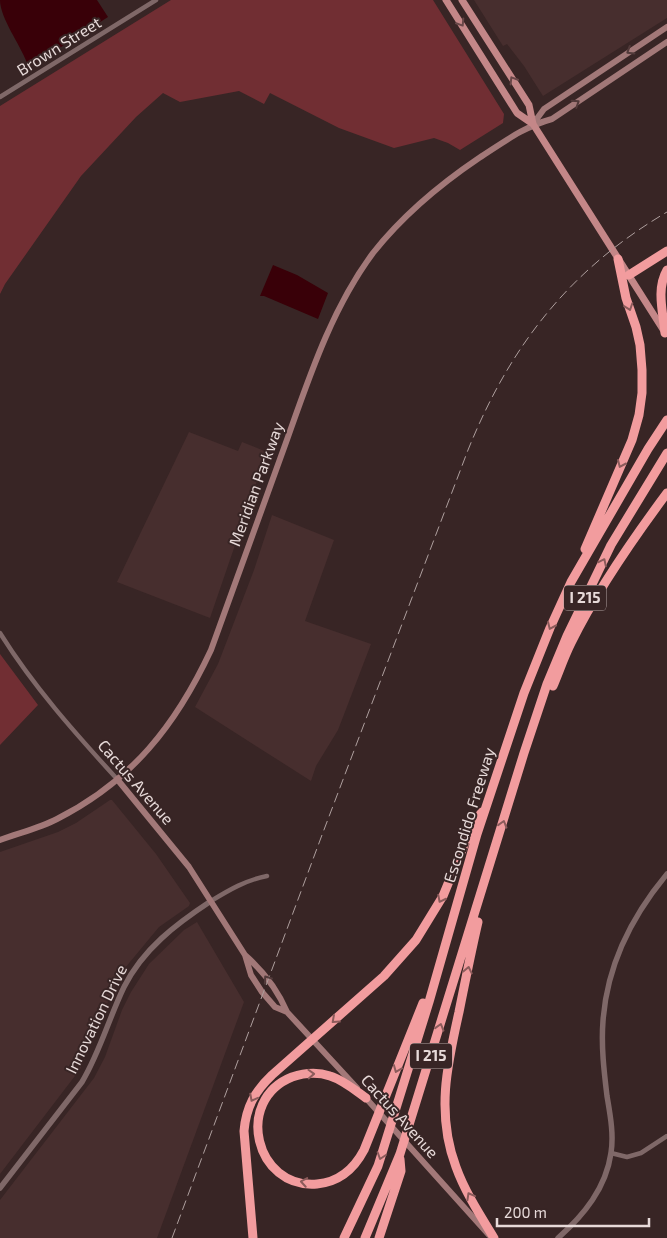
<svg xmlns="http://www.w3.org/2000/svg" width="667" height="1238" font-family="'Exo 2',sans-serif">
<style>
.built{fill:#472e2e}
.green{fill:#712e33}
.water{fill:#390008}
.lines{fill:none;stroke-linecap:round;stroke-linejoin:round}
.minor{stroke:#7f6868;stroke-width:4.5}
.tertiary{stroke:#7f6868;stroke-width:5.5}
.secondary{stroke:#a27878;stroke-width:6}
.primary{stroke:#c48788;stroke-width:7}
.motorway{stroke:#f29c9e;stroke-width:9}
.rail{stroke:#ae9f9e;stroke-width:1;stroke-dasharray:10 5;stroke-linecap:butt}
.oneway{stroke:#694748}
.oneway2{stroke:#523a3a}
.oneway3{stroke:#8c5b5b}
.labels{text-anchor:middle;stroke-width:4;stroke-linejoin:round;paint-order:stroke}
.shield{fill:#382525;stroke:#b2a4a3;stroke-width:1}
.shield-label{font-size:15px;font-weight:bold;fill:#e7dad9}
.street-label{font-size:16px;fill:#e7dad9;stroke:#382525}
</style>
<rect width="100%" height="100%" fill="#382525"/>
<path class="built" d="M 474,0 L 667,0 L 667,18 L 543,96 L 524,66 L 507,44 L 503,46 Z
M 189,432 L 238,451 L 242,442 L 267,452 L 210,618 L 117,582 Z
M 272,515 L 334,540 L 305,621 L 371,644 L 338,730 L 316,766 L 311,781 L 195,707 L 218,664 L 228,638 L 254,570 Z
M 110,800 L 112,800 L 156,854 L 190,903 L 189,906 L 159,927 L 125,968 L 112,992 L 81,1068 L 0,1174 L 0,852 L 58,832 L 76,823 Z
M 197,922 L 244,1002 L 157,1238 L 0,1238 L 0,1200 L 94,1078 L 105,1057 L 122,1010 L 131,992 L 149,964 L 184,930 Z"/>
<path class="green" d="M 171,0 L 433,0 L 504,114 L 503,123 L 460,150 L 448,143 L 434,138 L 394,148 L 339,128 L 270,93 L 264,104 L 239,91 L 180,102 L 163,93 L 136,117 L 81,176 L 5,284 L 0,294 L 0,106 Z
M 0,654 L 38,705 L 0,745 Z"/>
<path class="water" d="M 0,0 L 97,0 L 108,17 L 33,65 L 27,63 C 20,44 0,18 0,0 Z
M 273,265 L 297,275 L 328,293 L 318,319 L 264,296 L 260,296 Z"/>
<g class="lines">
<path class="minor" d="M 0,97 L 156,0
M 0,633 C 33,686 75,733 117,779
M 211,901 C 229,890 246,880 267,876
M 611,1153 L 627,1157 L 641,1153 L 667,1136"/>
<path class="tertiary" d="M 0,1188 L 82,1082 C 100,1052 109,1018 124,987 C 143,949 176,924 211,901
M 558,1238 C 584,1215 606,1188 611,1153 C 614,1134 610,1114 607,1096 C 604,1071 601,1046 603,1021 C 607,965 632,916 667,874"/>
<path class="secondary" d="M 533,124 L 544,109 L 667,27
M 117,779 L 189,867 L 245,955 L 251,975 L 262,992 L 275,1007 L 287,1012
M 0,840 C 19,833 40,828 57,819 C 132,781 176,725 211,650 C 235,583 260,515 284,448 C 308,381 330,311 373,253 C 403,215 439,185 479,158 C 504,142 523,127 552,119 L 667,42
M 245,955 C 262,970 278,991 287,1012 L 357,1088
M 364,1096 L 489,1235"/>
<path class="primary" d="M 446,0 L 517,113 L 533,124
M 462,0 L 529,105 L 533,124 L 664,331"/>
<path class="motorway" d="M 629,275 L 667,251
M 665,333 C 663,312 656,289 667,270
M 585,549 L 632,440 L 639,415 L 642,393 L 642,370 L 640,345 L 636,327 L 626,298 L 618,259
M 553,686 C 559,672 564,657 571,643 C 597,590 632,540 667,493
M 478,922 C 471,952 465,982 459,1012 C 447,1065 436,1114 456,1167 C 465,1192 480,1215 494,1238
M 366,1098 C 355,1090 343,1080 330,1076 C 318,1072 304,1073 292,1077 C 234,1100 255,1189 317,1184 C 339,1182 354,1169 364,1150 L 423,1003
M 253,1238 L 244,1131 C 246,1107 255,1091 272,1075 L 384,976 L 416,940 L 443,896 L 473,823 L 482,812
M 344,1238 L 378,1166 L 429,1002 L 477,834 L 524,693 L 550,628 L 571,582 L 648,449 L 667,420
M 365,1238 L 400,1154 L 524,753 L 547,684 L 567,636 L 611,545 L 667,453
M 379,1238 L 401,1171 L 400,1159"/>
<path class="rail" d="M 172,1238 L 322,835 L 468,450 C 510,346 569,270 667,212"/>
</g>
<defs><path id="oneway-chevron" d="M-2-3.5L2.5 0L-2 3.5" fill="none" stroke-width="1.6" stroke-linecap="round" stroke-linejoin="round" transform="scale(1.25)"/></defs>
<g class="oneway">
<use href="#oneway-chevron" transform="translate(461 23) rotate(57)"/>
<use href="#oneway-chevron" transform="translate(513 80) rotate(-122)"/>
</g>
<g class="oneway2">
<use href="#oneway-chevron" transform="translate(630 51) rotate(148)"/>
<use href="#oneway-chevron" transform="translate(576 103) rotate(-33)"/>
<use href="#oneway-chevron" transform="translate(267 979) rotate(-125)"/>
</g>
<g class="oneway3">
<use href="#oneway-chevron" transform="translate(629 307) rotate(71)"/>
<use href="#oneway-chevron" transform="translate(621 464) rotate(114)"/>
<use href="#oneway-chevron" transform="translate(603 562) rotate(-64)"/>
<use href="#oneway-chevron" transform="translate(551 626) rotate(114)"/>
<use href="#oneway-chevron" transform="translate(503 824) rotate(-73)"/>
<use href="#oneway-chevron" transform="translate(441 899) rotate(117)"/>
<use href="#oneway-chevron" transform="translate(468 970) rotate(-78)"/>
<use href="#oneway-chevron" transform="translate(335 1020) rotate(138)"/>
<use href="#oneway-chevron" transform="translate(440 1027) rotate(-73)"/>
<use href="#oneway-chevron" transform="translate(397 1069) rotate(112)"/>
<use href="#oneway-chevron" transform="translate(311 1074) rotate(-2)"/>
<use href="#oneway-chevron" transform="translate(253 1098) rotate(118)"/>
<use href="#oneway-chevron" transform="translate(381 1156) rotate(108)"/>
<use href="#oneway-chevron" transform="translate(304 1182) rotate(-170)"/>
<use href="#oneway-chevron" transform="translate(470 1196) rotate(-119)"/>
</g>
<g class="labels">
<g class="shield">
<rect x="564" y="585.5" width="42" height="25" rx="4"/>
<rect x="410" y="1043.5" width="42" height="25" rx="4"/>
</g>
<g class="shield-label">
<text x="585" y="603">I 215</text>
<text x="431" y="1061">I 215</text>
</g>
<g class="street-label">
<text transform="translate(59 46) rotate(-32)" y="6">Brown Street</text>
<text transform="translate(256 484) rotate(-70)" y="6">Meridian Parkway</text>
<text transform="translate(136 782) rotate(49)" y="6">Cactus Avenue</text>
<text transform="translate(469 815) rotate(-73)" y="6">Escondido Freeway</text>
<text transform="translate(96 1019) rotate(-64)" y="6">Innovation Drive</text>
<text transform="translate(400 1116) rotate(48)" y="6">Cactus Avenue</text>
</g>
</g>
<path d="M497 1218v8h152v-8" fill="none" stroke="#e7dad9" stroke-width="2.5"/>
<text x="504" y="1218" font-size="15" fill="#e7dad9" stroke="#382525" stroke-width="4" paint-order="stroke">200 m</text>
</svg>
